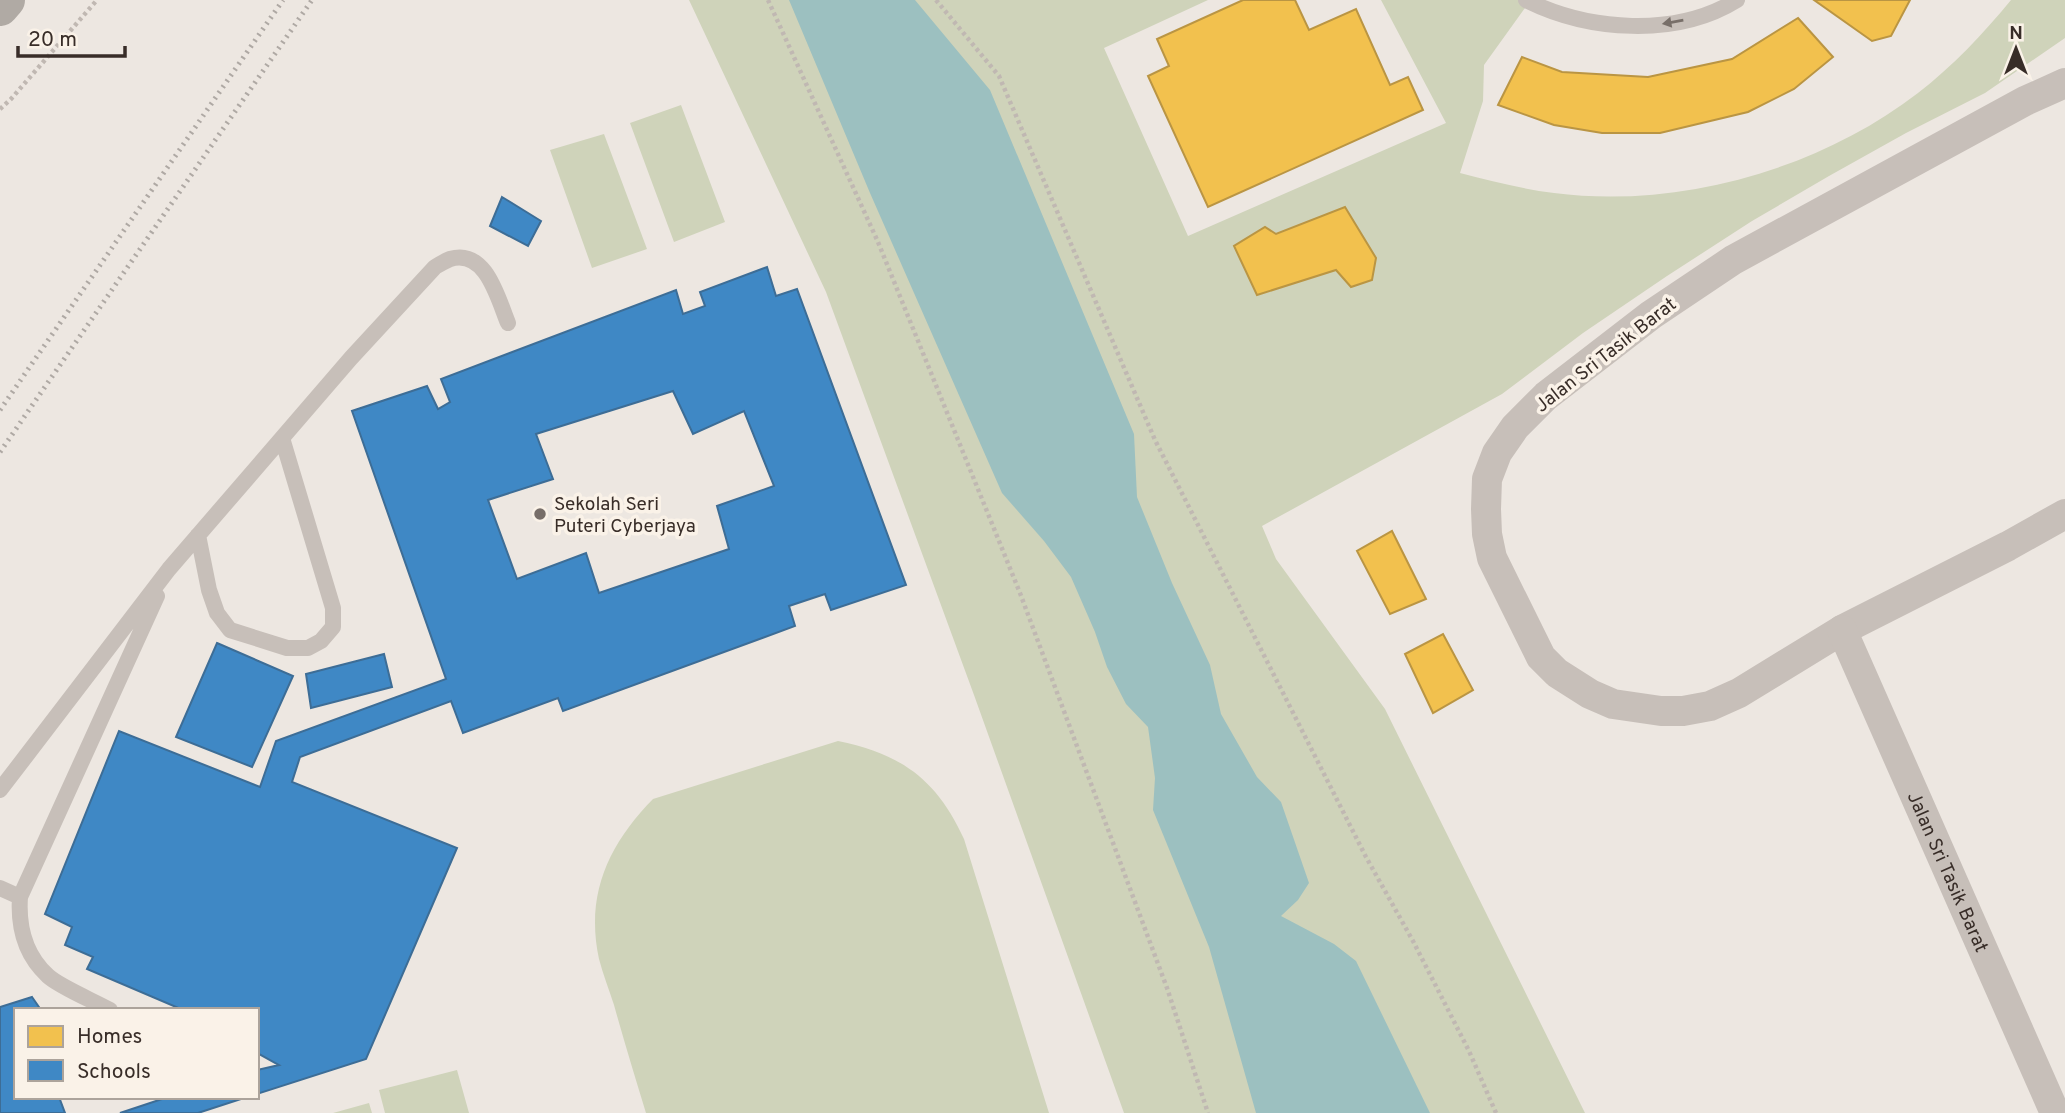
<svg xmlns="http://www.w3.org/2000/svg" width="2065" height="1113" font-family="Overpass,sans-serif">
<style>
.green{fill:#cfd3ba}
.water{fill:#9cc0c0}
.homes{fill:#f2c14e;stroke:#ba9543;stroke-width:2}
.schools{fill:#3f88c5;stroke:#3d6d96;stroke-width:2;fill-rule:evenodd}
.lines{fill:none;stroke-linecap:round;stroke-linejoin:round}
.path{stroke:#c0b8b2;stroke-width:4.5;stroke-dasharray:3.5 3.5;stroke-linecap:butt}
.service{stroke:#c7bfb9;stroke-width:16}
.minor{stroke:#c7bfb9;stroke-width:30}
.trunk{stroke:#b0aaa4;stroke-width:38}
.rail{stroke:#afa9a4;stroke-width:5;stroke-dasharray:2 5;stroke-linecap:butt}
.oneway{fill:#786f69}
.poi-dot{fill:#776e69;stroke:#faf2e8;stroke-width:2.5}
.labels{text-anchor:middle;stroke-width:7;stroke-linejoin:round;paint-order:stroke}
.street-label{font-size:19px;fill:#382d28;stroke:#faf2e8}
.poi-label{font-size:19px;fill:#382d28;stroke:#faf2e8;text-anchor:start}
</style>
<rect width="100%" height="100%" fill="#ede7e1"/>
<path class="green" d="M 689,0 L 1208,0 L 1104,48 L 1188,236 L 1446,123 L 1381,0 L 1520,0 L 1527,5 L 1484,65 L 1483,101 L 1460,173 C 1491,181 1522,189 1554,193 C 1678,209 1818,170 1918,93 C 1953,66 1983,34 2011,0 L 2065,0 L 2065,38 L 1985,93 L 1906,133 L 1829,176 L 1752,221 L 1667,276 L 1583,333 L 1502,394 L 1262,526 L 1276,559 L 1385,709 L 1585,1113 L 1124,1113 L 974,695 L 826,292 Z
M 681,105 L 725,222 L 674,242 L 630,123 Z
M 604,134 L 647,249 L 592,268 L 550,150 Z
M 838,741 C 902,754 937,780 964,839 L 1049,1113 L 646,1113 C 635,1077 624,1041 614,1005 C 609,990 603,974 599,959 C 585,894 609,844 653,799 Z
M 457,1070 L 469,1113 L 385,1113 L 379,1090 Z
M 369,1103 L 372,1113 L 332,1113 L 333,1113 Z"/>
<path class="water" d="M 789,0 L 915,0 L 990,90 L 1134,434 L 1137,497 L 1172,583 L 1210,665 L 1221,714 L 1257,777 L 1281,802 L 1309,883 L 1298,900 L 1281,916 L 1334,944 L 1356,961 L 1430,1113 L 1256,1113 L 1209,947 L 1153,810 L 1155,778 L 1148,727 L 1126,704 L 1107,667 L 1095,632 L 1071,577 L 1044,541 L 1002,493 L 870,193 Z"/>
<path class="homes" d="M 1243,0 L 1295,0 L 1309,30 L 1356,9 L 1390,85 L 1408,77 L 1423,110 L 1208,207 L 1148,76 L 1169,66 L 1157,39 Z
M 1814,0 L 1910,0 L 1891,36 L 1872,41 Z
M 1798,18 L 1833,57 L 1794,89 L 1748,112 L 1660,133 L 1602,133 L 1554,125 L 1498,105 L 1522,57 L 1562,72 L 1648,77 L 1732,59 Z
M 1345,207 L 1376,258 L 1372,280 L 1351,287 L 1336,270 L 1257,295 L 1234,246 L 1265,227 L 1276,234 Z
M 1392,531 L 1426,599 L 1390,614 L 1357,551 Z
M 1443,634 L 1473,690 L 1433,713 L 1405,654 Z"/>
<path class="schools" d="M 502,197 L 541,221 L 528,246 L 490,226 Z
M 767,267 L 776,296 L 797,289 L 906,585 L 831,610 L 825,594 L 789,606 L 795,626 L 563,711 L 558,698 L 463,733 L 451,701 L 300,757 L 292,782 L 457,848 L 366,1059 L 257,1094 L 257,1070 L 279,1065 L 257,1053 L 257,1010 L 183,1010 L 87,969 L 93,957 L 65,945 L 72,927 L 45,914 L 119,731 L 260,787 L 276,741 L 446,679 L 352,411 L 427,386 L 438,409 L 450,402 L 441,379 L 676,290 L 683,314 L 705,306 L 700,292 ZM 673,391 L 693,434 L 744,411 L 774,486 L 717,506 L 729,549 L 599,593 L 586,553 L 517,579 L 488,500 L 553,479 L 536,434 Z
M 217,643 L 293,676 L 252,767 L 176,737 Z
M 384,654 L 392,687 L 311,708 L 306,674 Z
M 32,997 L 41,1010 L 16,1010 L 16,1097 L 59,1097 L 65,1113 L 0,1113 L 0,1007 Z
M 168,1097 L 247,1097 L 198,1113 L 120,1113 Z"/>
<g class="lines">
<path class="path" d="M 768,0 L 878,242 L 1020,593 L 1167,988 L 1208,1113
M 936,0 L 999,76 L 1155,440 L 1366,857 L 1413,941 L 1469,1051 L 1496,1113
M 0,109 L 11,99 L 97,0"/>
<path class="service" d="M 1526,0 C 1588,31 1676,38 1737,0
M 198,535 L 209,590 L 217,613 L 230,630 L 287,648 L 308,648 L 321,641 L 333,627 L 333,608 L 282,438
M 0,790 L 169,569 L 351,358 L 435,267 C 440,264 445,261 450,259 C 486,248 498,299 508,323
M 0,888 L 20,897
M 110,1010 C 94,1001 60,987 48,976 C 25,955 18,926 20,897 L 157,596"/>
<g class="minor">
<path d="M 2065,83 L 2025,101 L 1733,260 L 1651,315 L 1546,396 L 1515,427 L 1497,453 L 1487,479 L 1486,509 L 1487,534 L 1492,558 L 1541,657 L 1557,673 L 1590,694 L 1613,704 L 1661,711 L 1683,711 L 1710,706 L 1739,693 L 1842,630 L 2008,546 L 2065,514"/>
<path id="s1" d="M 1842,630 L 2055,1113"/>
</g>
<path class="trunk" d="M 0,7 L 6,0"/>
<path class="rail" d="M 0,410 L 283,0
M 0,452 L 312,0"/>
</g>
<defs><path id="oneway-solid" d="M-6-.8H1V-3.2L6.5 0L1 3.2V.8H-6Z" transform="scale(1.75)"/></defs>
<use class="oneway" href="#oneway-solid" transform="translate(1673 22) rotate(170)"/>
<circle class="poi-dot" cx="540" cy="514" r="7"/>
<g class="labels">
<g class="street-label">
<text transform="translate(1605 354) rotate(-38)" y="7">Jalan Sri Tasik Barat</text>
<text dy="7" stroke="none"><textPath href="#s1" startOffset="264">Jalan Sri Tasik Barat</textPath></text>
</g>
<g class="poi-label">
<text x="554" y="510">Sekolah Seri<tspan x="554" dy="22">Puteri Cyberjaya</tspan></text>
</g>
</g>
<rect x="14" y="1008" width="245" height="91" fill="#faf2e8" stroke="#aca39b" stroke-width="2"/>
<rect x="28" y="1026" width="35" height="21" fill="#f2c14e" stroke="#aca39b" stroke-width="2"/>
<text x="77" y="1043" font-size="21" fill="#382d28">Homes</text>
<rect x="28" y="1060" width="35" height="21" fill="#3f88c5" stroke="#aca39b" stroke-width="2"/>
<text x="77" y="1078" font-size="21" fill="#382d28">Schools</text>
<g transform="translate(2016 49)" stroke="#faf2e8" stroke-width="5" paint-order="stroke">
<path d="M0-5L12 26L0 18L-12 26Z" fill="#382d28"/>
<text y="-10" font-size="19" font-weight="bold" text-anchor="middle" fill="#382d28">N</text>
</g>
<path d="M18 46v10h107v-10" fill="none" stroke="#382d28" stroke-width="3.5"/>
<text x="28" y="46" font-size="21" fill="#382d28" stroke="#faf2e8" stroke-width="5" paint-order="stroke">20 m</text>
</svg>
